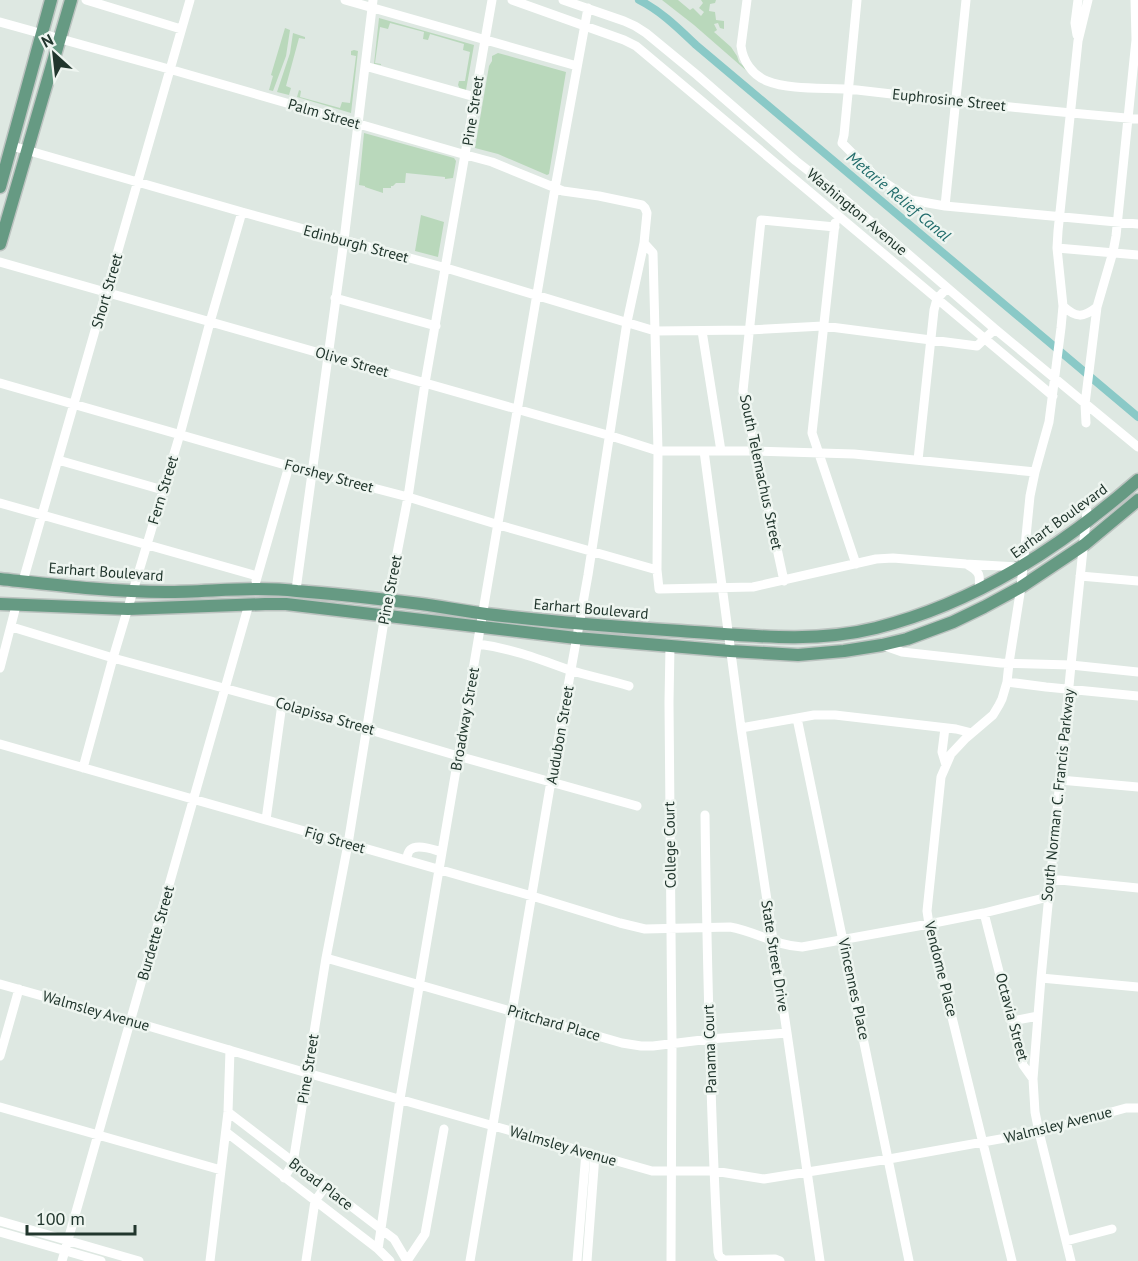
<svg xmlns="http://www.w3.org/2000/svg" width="1138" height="1261" font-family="'PT Sans',sans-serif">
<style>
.green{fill:#b9d8bb}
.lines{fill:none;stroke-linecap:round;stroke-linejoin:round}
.canal{stroke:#8ac9c7;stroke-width:8}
.major-casing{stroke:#bcc3c0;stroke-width:15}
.minor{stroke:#fff;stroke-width:9}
.major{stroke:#669a83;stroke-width:12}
.labels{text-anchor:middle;stroke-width:5;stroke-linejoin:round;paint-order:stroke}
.street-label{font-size:15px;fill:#21362d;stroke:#eef5f0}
.water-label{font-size:16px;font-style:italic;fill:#216c6b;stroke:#eef5f0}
</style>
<rect width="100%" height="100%" fill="#dee8e2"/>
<path class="green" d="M 662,0 L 678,0 L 690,10 L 693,8 L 701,16 L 704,12 L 699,8 L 703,3 L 701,0 L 716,0 L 715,3 L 710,4 L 709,11 L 715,12 L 716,20 L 724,21 L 724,29 L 720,28 L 718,23 L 714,24 L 717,30 L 714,32 L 731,47 L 737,56 L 739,62 L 750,72 L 749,73 L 694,25 Z
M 379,18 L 474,45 L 466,90 L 460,89 L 458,85 L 459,81 L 465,81 L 470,52 L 463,50 L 464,44 L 430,34 L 428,40 L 423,39 L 424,32 L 390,23 L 388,29 L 380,27 L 375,63 L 381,64 L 381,65 L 374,64 Z
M 285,28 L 290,30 L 286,56 L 273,91 L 269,90 L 273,76 L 271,75 Z
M 293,33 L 305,37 L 305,39 L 299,38 L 286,86 L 291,88 L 289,95 L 277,92 L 290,53 Z
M 354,50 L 358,51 L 351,113 L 297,97 L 299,90 L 301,91 L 300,97 L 340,108 L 342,102 L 350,103 L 356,56 L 351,55 L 351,51 Z
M 498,53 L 566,72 L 549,174 L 547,175 L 498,154 L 475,148 L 489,66 L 492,61 L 492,56 Z
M 364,133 L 454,158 L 456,161 L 453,178 L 445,179 L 445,177 L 406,173 L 405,183 L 396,183 L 393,186 L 391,186 L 391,188 L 383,188 L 383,193 L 365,187 L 365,186 L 359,185 Z
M 421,215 L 444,222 L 438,257 L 415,251 Z"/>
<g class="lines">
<path class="canal" d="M 639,0 C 661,11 678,28 696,45 L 1138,417"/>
<g class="major-casing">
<path id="major" d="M 0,187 L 51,0
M 0,244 L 71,0
M 0,579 C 55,585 111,592 166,592 C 210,592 253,586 297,591 C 338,594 380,599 421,604 C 442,607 464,611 486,614 C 551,622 616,627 681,631 C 746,635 812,644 876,628 C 976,603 1061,547 1138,480
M 0,604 L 128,609 L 265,604 L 286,604 L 576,638 L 730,651 L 798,655 L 844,651 L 882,645 L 907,639 L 953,622 L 984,607 L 1021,587 L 1084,545 L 1138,500"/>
</g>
<path class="minor" d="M 86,0 L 181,29
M 345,0 L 577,66
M 512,0 L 624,40 L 636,46 L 1053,396
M 563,0 L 624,21 L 635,26 L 646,33 L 697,75 L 796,161 L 842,197 L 995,329 L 1138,447
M 747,0 L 741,46 C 743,61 752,75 767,81 C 792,91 829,87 857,90 C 951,101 1044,111 1138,119
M 857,0 L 844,135 L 842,143 L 875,176 L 911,200 L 945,206 L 1138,224
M 0,22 L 176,71 L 466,155 L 492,162 L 563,191 L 599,196 L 642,205 L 645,208 L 647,213 L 644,243 L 627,322 L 588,575 L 551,781 L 470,1261
M 1077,35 L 1075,23 L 1078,0
M 365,66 L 475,97
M 12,146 L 242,212 L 446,268 L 655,331 L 749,330 L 823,326 L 977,346 L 995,329
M 945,206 L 966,0
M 835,223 L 812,433 L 856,564
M 644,243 L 653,253 L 658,451 L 657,570 L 659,589 L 753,587 L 876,559 L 893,558 L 966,564 L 1020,567
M 1057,248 L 1138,255
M 0,262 L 611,436 L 658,451 L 756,451 L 854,454 L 1035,472
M 335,298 L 436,326
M 1063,306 C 1076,318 1083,318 1097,307
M 702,331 L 721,451
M 0,383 L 289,466 L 408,497 L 499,525 L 657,570
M 1086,423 L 1085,404 L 1097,307 L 1113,252 L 1116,236 L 1136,40 L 1135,0
M 704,451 L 741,728 L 787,1033 L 820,1261
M 58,460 L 163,490
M 918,460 L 934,310 L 937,299 L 947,288
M 0,503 L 257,576
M 968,565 C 981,572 980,576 979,589
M 1080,576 L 1138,581
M 23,581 L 190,0
M 256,581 L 289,466
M 784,581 L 743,391 L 761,220 L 835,227
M 296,590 L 344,240 L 373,0
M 12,627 L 113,658 L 282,704 L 458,756 L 637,806
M 478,644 C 510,648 539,659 569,670 C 589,676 609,680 629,686
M 882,645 L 902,652 L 1001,663 L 1071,665 L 1138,672
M 670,646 L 669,702 L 672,1044 L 671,1261
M 0,668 L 16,606
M 1007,682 L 1046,687 L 1138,696
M 797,718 L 909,1261
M 741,728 L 814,715 L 835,715 L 956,729 L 972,733
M 945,728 L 942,752 L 946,765
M 0,744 L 532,896 L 620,923 L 645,929 L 730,927 C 755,931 776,946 802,947 L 929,924 L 984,913 L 1048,897
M 83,768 L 113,658 L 180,434 L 210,322 L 242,212
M 1060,780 L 1138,787
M 705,815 C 707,961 710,1106 718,1252 L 719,1256 L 724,1260 L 775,1259 L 780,1261
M 266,820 L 282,704
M 406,860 C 407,858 408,851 410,850 C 417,843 434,850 442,852
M 1050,879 L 1138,888
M 984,913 L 1023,1065 L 1033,1079
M 326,958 L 622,1043 L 641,1046 L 653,1046 L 710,1039 L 787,1033
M 1041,978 L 1138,987
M 0,984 L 131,1021 L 307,1073 L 652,1171 L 714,1171 L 764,1179 L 889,1159 L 1039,1132 L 1126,1108 L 1138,1108
M 1012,1021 L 1038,1016
M 0,1056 L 19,989
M 0,1107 L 221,1170
M 228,1112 L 394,1239 L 407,1261
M 226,1132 L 378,1249 L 390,1261
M 284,1178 L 293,1163 L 326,958 L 348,844 L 385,615 L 408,497 L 425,383 L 492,0
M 0,1221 L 139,1261
M 0,1232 L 101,1261
M 1066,1241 L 1112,1229
M 378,1249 L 400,1099 L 555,188 L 588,8
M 62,1261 L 249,604
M 210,1261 L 228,1112 L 230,1050
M 306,1261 L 315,1201 L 325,1187
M 407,1261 L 425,1234 L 444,1129
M 577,1261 L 586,1152
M 587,1261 L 595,1155
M 1012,1261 L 929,924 L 927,911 L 941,777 L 951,754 L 966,738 L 993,715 L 999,705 L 1002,699 L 1007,682 L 1009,663 L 1021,587 L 1030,496 L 1035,472 L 1049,422 L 1061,328 L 1063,306 L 1057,248 L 1058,231 L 1078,41 L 1088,0
M 1071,1261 L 1039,1132 L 1035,1112 L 1033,1079 L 1041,978 L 1071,665 L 1087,511"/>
<use href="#major" class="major"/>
</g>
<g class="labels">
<g class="street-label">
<text transform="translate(949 100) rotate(6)" y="5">Euphrosine Street</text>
<text transform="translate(473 111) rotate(-81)" y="5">Pine Street</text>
<text transform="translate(324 114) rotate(16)" y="5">Palm Street</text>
<text transform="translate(857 212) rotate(40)" y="5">Washington Avenue</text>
<text transform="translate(356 244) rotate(15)" y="5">Edinburgh Street</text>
<text transform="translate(107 291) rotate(-74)" y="5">Short Street</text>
<text transform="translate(352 362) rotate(16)" y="5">Olive Street</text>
<text transform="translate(761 472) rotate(78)" y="5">South Telemachus Street</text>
<text transform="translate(329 476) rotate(15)" y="5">Forshey Street</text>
<text transform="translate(163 490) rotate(-73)" y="5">Fern Street</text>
<text transform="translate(1059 521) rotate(-36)" y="5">Earhart Boulevard</text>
<text transform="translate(106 572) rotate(4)" y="5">Earhart Boulevard</text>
<text transform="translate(390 590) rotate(-79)" y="5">Pine Street</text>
<text transform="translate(591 609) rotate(5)" y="5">Earhart Boulevard</text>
<text transform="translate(325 716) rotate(16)" y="5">Colapissa Street</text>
<text transform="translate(465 719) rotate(-80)" y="5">Broadway Street</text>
<text transform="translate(560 735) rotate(-80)" y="5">Audubon Street</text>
<text transform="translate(1058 795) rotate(-84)" y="5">South Norman C. Francis Parkway</text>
<text transform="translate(335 840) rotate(16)" y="5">Fig Street</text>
<text transform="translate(670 845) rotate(-91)" y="5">College Court</text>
<text transform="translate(156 933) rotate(-74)" y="5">Burdette Street</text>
<text transform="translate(775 956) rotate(81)" y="5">State Street Drive</text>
<text transform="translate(941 969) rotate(76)" y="5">Vendome Place</text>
<text transform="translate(854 989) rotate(78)" y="5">Vincennes Place</text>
<text transform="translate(96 1011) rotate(16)" y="5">Walmsley Avenue</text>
<text transform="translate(1012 1017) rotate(75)" y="5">Octavia Street</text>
<text transform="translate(554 1023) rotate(16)" y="5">Pritchard Place</text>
<text transform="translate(710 1049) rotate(-92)" y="5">Panama Court</text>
<text transform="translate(308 1069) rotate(-81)" y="5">Pine Street</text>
<text transform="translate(1058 1125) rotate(-14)" y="5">Walmsley Avenue</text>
<text transform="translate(563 1146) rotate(16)" y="5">Walmsley Avenue</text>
<text transform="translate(321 1184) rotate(37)" y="5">Broad Place</text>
</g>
<g class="water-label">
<text transform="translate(899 196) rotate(40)" y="6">Metarie Relief Canal</text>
</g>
</g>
<g transform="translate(54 54) rotate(333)" stroke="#eef5f0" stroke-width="4.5" paint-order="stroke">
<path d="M0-4.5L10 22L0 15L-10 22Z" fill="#21362d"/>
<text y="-9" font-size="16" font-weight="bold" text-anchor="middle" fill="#21362d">N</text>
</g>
<path d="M27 1225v9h108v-9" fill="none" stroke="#21362d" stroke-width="3"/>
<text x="36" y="1225" font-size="18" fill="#21362d" stroke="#eef5f0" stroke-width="4.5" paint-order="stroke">100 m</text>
</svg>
